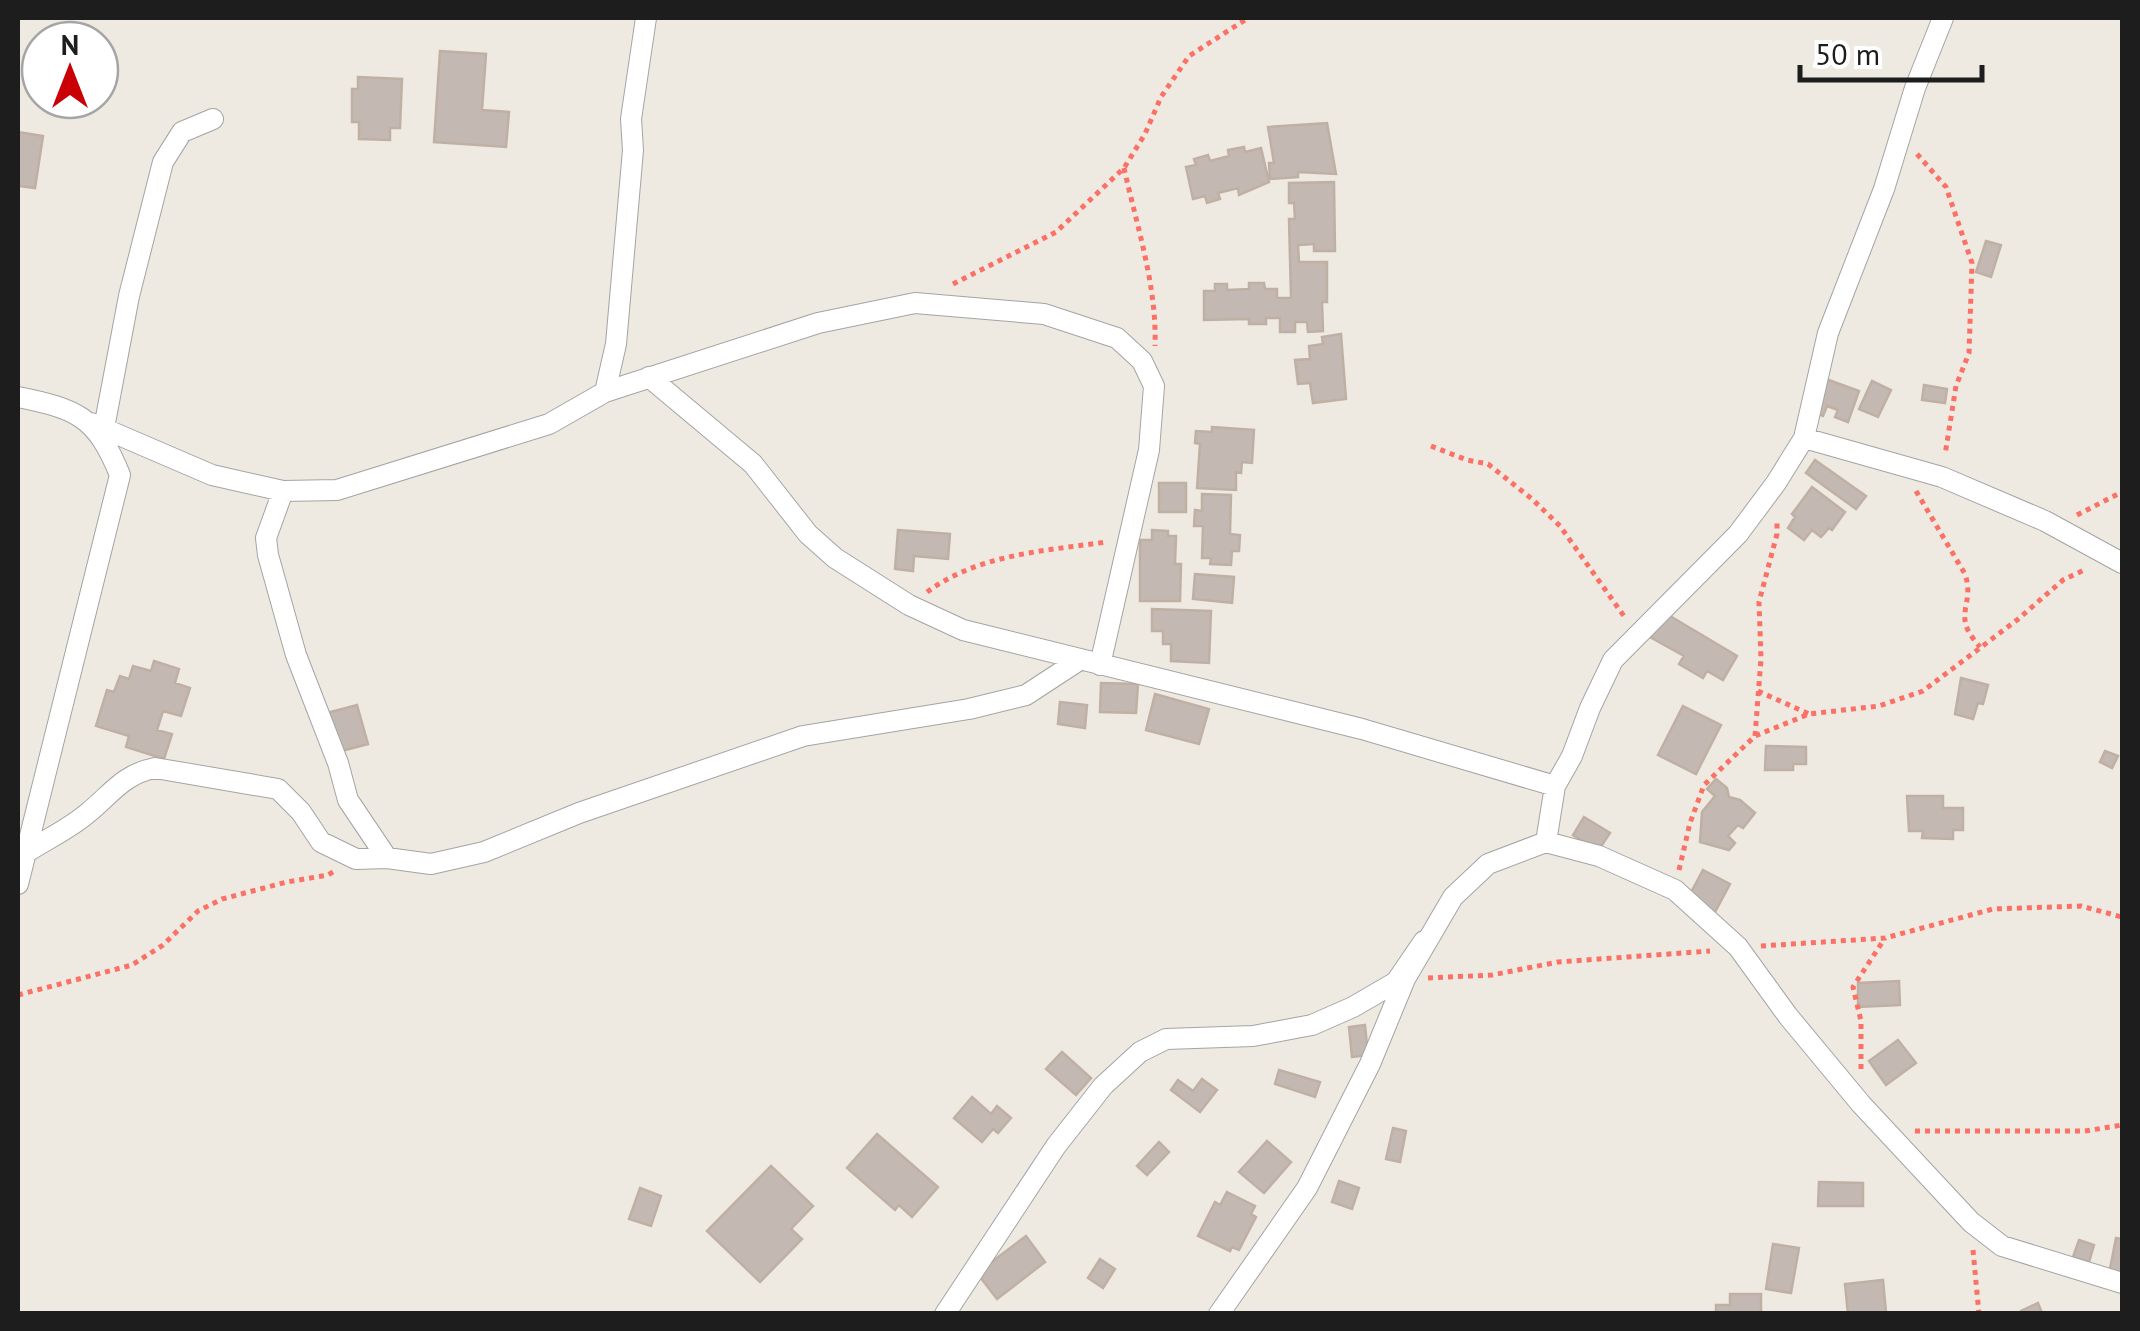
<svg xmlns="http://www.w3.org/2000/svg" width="2140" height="1331" font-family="'PT Sans',sans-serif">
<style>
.building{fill:#c3b9b2;stroke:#c0b0a4;stroke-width:2.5}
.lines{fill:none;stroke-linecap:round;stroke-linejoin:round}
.street-casing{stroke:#a4a4a4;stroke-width:22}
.path{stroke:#fb7166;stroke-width:5;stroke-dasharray:5 5;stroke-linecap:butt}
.street{stroke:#fff;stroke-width:20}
</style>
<rect width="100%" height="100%" fill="#eeeae2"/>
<path class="building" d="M 440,51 L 486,54 L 482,110 L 509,112 L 506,147 L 434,142 Z
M 358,77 L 402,79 L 400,128 L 390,128 L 390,140 L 359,139 L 359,122 L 352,122 L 352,89 L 358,89 Z
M 1327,123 L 1336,174 L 1298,172 L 1298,177 L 1270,179 L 1269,163 L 1274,163 L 1268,127 Z
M 18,132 L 43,136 L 35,188 L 18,186 Z
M 1244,147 L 1245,152 L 1261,148 L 1269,182 L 1239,195 L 1238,188 L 1218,193 L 1220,199 L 1207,203 L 1205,196 L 1193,199 L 1186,167 L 1196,165 L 1194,159 L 1208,155 L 1210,161 L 1229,156 L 1228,150 Z
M 1334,182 L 1335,251 L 1314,251 L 1314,244 L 1298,245 L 1299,262 L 1327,262 L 1327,302 L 1322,302 L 1323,331 L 1308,332 L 1307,322 L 1295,322 L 1295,332 L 1280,332 L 1280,318 L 1266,318 L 1266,324 L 1249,324 L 1249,319 L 1204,320 L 1204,291 L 1215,291 L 1215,284 L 1227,284 L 1227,290 L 1249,289 L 1249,283 L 1264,283 L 1265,289 L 1277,289 L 1277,298 L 1291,298 L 1289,219 L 1295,219 L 1294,203 L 1289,203 L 1289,183 Z
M 1986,241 L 2001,245 L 1991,277 L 1976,272 Z
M 1341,334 L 1346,399 L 1313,403 L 1310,383 L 1298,384 L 1295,360 L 1310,359 L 1309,346 L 1323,344 L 1322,337 Z
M 1826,379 L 1859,391 L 1848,422 L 1835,417 L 1838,410 L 1827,406 L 1823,416 L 1813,412 Z
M 1872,381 L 1891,390 L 1878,417 L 1859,409 Z
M 1924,385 L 1947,389 L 1945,403 L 1922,400 Z
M 1212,427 L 1254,430 L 1252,463 L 1242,462 L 1241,473 L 1236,472 L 1236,490 L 1197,488 L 1200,444 L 1195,443 L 1196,431 L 1212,432 Z
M 1815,460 L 1866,496 L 1856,509 L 1806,473 Z
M 1159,483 L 1186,483 L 1186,512 L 1159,512 Z
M 1812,487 L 1845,512 L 1832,530 L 1829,528 L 1821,537 L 1812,530 L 1804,540 L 1788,528 L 1795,517 L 1792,514 Z
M 1202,494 L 1231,495 L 1230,534 L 1240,535 L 1239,551 L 1232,551 L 1231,565 L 1210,564 L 1211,558 L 1202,558 L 1203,526 L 1194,526 L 1195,510 L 1202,511 Z
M 898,530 L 950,534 L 948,559 L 914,556 L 913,571 L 895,569 Z
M 1152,530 L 1168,531 L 1168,536 L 1176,536 L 1175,564 L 1181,564 L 1180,601 L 1140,601 L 1140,540 L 1152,540 Z
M 1195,574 L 1234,577 L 1232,603 L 1193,599 Z
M 1152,609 L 1211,611 L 1209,663 L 1171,661 L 1171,644 L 1163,644 L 1163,631 L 1152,631 Z
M 1665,613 L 1737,656 L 1723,680 L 1707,671 L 1703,678 L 1679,664 L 1684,656 L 1650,637 Z
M 154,661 L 179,669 L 175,683 L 190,688 L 181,716 L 163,711 L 157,730 L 172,734 L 164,759 L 126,747 L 129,736 L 96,726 L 107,690 L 114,692 L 120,676 L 129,679 L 133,666 L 151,671 Z
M 1961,678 L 1988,685 L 1983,704 L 1978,703 L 1973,719 L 1955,714 Z
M 1101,683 L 1138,684 L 1136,713 L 1100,712 Z
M 1155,694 L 1209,709 L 1199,744 L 1146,730 Z
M 1060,702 L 1087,705 L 1085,728 L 1058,724 Z
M 357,705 L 368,744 L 338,752 L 327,713 Z
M 1683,706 L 1721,725 L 1696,774 L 1658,755 Z
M 1766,746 L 1806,747 L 1806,764 L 1793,764 L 1793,770 L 1765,770 Z
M 2105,751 L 2118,756 L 2112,768 L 2100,762 Z
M 1716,779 L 1727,788 L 1729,797 L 1740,800 L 1755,813 L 1743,828 L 1738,825 L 1728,836 L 1735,843 L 1729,850 L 1700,842 L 1702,812 L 1715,796 L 1707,789 Z
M 1907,796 L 1943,796 L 1943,808 L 1963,808 L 1963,830 L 1953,830 L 1953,839 L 1922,838 L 1923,831 L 1909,831 Z
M 1584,817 L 1610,833 L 1598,851 L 1573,835 Z
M 1703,870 L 1730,884 L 1715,912 L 1688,898 Z
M 1899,981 L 1900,1005 L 1858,1007 L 1858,983 Z
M 1365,1025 L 1368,1055 L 1352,1057 L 1349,1027 Z
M 1898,1040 L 1916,1063 L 1886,1085 L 1869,1061 Z
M 1062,1052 L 1091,1078 L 1076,1095 L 1046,1069 Z
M 1279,1070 L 1320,1082 L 1315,1097 L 1275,1084 Z
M 1202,1079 L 1217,1090 L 1200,1112 L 1171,1090 L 1178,1080 L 1193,1091 Z
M 972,1097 L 991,1114 L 997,1106 L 1011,1118 L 998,1133 L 993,1129 L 982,1142 L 954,1118 Z
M 1393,1128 L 1406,1131 L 1400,1162 L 1386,1159 Z
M 877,1134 L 938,1187 L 912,1217 L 899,1205 L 895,1210 L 847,1168 Z
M 1267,1141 L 1291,1162 L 1264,1193 L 1239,1172 Z
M 1159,1142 L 1169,1152 L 1147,1175 L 1137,1166 Z
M 771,1166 L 813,1206 L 791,1229 L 802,1239 L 760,1282 L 707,1231 Z
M 1339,1181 L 1359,1188 L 1352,1209 L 1332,1202 Z
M 1819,1182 L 1863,1183 L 1863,1206 L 1818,1206 Z
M 640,1188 L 661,1196 L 651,1226 L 629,1219 Z
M 1227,1192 L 1255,1206 L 1251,1214 L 1256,1217 L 1239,1250 L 1232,1247 L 1230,1251 L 1198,1236 L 1215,1202 L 1220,1205 Z
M 1026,1236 L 1045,1262 L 997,1299 L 977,1273 Z
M 2116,1238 L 2122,1239 L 2122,1277 L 2109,1274 Z
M 2079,1240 L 2094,1245 L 2089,1262 L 2073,1257 Z
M 1773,1244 L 1799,1248 L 1791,1293 L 1766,1289 Z
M 1100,1259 L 1115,1269 L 1103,1288 L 1088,1278 Z
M 1883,1280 L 1886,1312 L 1848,1314 L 1845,1284 Z
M 1730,1294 L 1761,1294 L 1761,1314 L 1716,1314 L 1716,1305 L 1730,1305 Z
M 2038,1303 L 2042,1313 L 2022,1314 L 2021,1311 Z"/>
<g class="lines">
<g class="street-casing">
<path id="street" d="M 649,377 L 753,464 L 808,534 L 835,558 L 909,605 L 963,630 L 1362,729 L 1555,786 L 1572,756 L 1590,708 L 1613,660 L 1738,534 L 1776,483 L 1804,438 L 1828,333 L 1884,189 L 1915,88 L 1943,18
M 605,392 L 616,344 L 633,150 L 631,119 L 646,18
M 18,397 C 77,409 96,416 120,475 L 18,884
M 91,423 L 212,475 L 283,491 L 337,490 L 549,424 L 605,392 L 818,323 L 915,303 L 1044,314 L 1117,338 L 1142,361 L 1154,386 L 1149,450 L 1100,665
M 104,428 L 129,296 L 163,162 L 182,132 L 213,119
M 1804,438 L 1942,477 L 2045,521 L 2122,563
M 283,491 L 266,538 L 268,555 L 296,655 L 338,763 L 348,800 L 387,858
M 1546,842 L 1599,856 L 1675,890 L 1738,947 L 1788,1016 L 1861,1104 L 1971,1222 L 2002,1246 L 2122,1283
M 27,852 C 47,839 71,828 89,812 C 112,793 124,774 155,768 L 278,789 L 301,812 L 321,842 L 356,859 L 387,858 L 431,864 L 484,852 L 579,813 L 803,736 L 969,709 L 1026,695 L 1081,659
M 945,1314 L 1056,1146 L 1103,1086 L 1140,1052 L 1166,1039 L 1253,1036 L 1312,1025 L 1353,1007 L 1396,982 L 1424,941
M 1219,1314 L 1307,1188 L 1370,1064 L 1405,979 L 1453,897 L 1488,864 L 1546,842 L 1555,786"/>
</g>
<path class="path" d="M 1917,154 L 1946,187 L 1972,263 L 1969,353 L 1956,386 L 1945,455
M 1124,168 C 1137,227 1157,286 1155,346
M 953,284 L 1056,232 L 1124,168 L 1145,134 L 1161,97 L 1189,56 L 1248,18
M 1431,446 L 1467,460 L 1488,464 L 1532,499 L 1560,526 L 1626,619
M 1916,491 L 1965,574 C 1973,597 1961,609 1966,625 C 1968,633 1975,641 1980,647
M 2077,515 L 2122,492
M 927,592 C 979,554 1044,551 1106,542
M 1758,691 L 1809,714
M 1755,736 L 1761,659 L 1759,602 L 1777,534 L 1777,521
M 1679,870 L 1690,823 L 1704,785 L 1755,736 L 1809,714 L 1879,706 L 1923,691 L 2017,620 L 2063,580 L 2086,569
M 1761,946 L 1885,938 L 1993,909 L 2081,906 L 2122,917
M 1428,978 L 1492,975 L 1558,962 L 1710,951
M 18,995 L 132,965 L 163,945 L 198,911 L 222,899 L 287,882 L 328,875 L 336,870
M 1861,1069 L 1861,1021 L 1853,987 L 1885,938
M 1915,1131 L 2085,1131 L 2122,1125
M 1973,1250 L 1979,1314"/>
<use href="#street" class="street"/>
</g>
<rect width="2140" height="1331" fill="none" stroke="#1d1d1d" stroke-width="40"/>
<g transform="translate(70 70)"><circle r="48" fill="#ffffff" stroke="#a5a5a5" stroke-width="2.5"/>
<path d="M0-8L18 38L0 25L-18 38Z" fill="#c90006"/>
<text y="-15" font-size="28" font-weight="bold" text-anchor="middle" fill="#1d1d1d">N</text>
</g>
<path d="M1800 65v15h182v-15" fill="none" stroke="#1d1d1d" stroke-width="5"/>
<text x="1815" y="65" font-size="30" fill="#1d1d1d" stroke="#ffffff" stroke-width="8" paint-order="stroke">50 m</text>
</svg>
